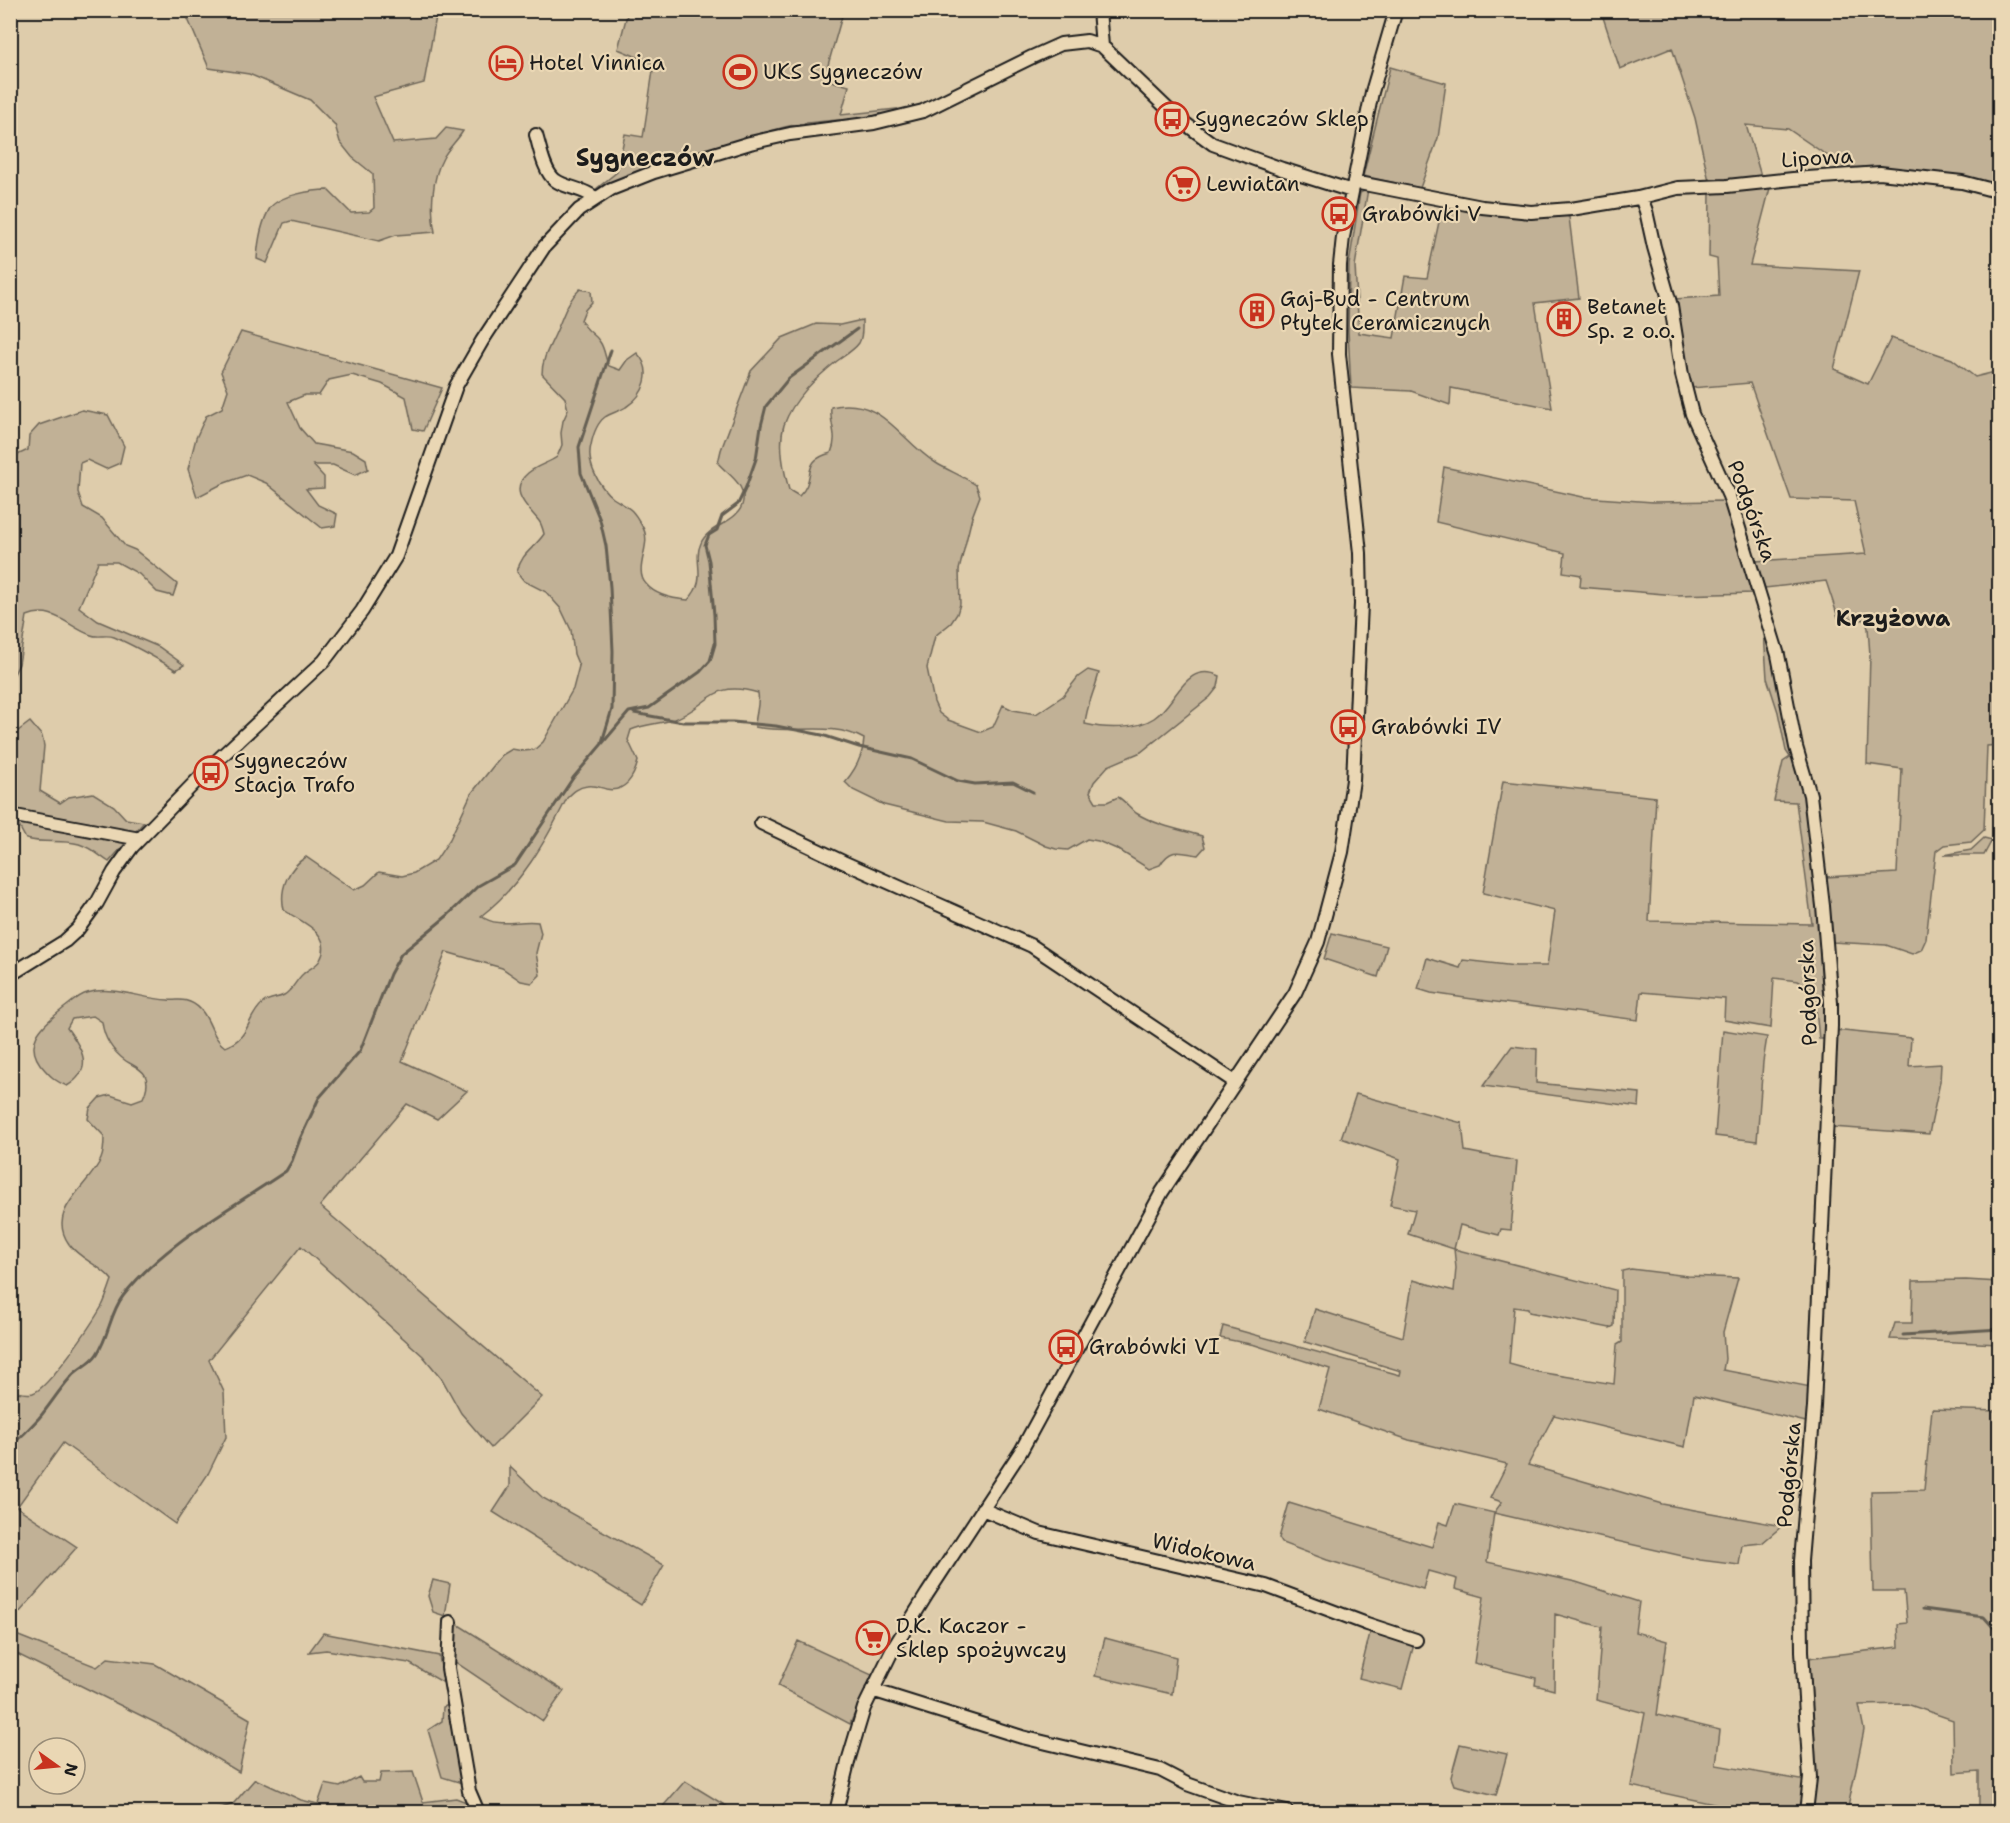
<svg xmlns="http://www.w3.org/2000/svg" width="2010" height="1823" font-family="'Shantell Sans',sans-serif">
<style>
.green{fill:#c1b196;stroke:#6e6659;stroke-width:1.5}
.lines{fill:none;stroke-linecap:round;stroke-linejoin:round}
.stream{stroke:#655f52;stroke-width:3}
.minor-casing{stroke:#1c1c1c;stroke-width:16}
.minor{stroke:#ead7b4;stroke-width:12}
.labels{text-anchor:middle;stroke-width:4.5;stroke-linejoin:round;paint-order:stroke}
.poi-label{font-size:21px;fill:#1c1c1c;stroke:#ead7b4;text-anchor:start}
.street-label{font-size:21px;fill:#1c1c1c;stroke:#ead7b4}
.neighbourhood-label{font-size:22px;font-weight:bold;fill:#1c1c1c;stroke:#ead7b4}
.quarter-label{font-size:24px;font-weight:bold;fill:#1c1c1c;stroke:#ead7b4}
</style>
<rect width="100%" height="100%" fill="#deccab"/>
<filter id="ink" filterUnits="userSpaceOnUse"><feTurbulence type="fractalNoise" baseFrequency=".0167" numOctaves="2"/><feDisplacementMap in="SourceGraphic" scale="12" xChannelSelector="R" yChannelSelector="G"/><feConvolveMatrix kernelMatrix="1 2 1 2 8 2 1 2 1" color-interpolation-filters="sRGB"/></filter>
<g filter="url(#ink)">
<path class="green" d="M 192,10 L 437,11 L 424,83 L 373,97 L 393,143 L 436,139 L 446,128 L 463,131 C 457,141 448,148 443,158 C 432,178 430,210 435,232 L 396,235 L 379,241 L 291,221 L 284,223 L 267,263 L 257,259 C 258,242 261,223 270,208 C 279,195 314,190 328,190 L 351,213 L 369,212 L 374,208 L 373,174 L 352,157 L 340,142 L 335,125 L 310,100 L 249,74 L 209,68 L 188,19 Z
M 815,10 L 842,16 L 824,79 L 849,86 L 841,115 L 897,109 L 895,112 C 859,122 821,118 785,127 C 721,144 658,165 596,189 L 617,172 L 625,134 L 643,137 L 644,131 L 654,64 L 618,49 L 628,11 Z
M 1601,11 L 1999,11 L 1999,186 L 1881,169 L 1847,169 L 1788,129 L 1746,125 L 1761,176 L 1733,181 L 1709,181 L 1695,118 L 1672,48 L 1620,69 Z
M 1390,67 L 1446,83 L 1438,138 L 1420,188 L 1363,176 Z
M 1770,188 L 1750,265 L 1859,271 L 1834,369 L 1868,384 L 1891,338 L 1952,359 L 1975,377 L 1999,371 L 1999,745 L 1987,746 L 1984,830 L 1971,842 L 1944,845 L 1936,851 L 1926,939 L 1921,950 L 1912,954 L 1886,945 L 1832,942 L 1826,877 L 1897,873 L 1902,769 L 1867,764 L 1870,655 L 1868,628 L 1865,620 L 1838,617 L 1826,581 L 1765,588 L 1755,561 L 1866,554 L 1854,501 L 1791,499 L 1750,383 L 1691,388 L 1675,299 L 1719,296 L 1717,259 L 1709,257 L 1710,192 Z
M 1368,189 L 1355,266 L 1359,333 L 1394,338 L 1405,276 L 1427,278 L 1443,203 L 1562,215 L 1569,217 L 1579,298 L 1535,303 L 1552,408 L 1451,388 L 1450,405 L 1411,391 L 1351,388 L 1348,331 L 1349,265 L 1360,193 Z
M 580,289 L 591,291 L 592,302 L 585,310 L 581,320 C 587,333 594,332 600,342 C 605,349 605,359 609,366 L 620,370 L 627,360 L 637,353 C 654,370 645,395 626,407 C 620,411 611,413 605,417 C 597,423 593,435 591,445 C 586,463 599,487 613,498 C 619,502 627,506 632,511 C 636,515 639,521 642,526 C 654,544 632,568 646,584 C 655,595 674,599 688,600 C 709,578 692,563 701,543 C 709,524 740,523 743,501 C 745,483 727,474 718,463 L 721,450 L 751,371 L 782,338 L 816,324 L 840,325 L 862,320 C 862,328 863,336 859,343 C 854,350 844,356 837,361 C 816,378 793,399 784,425 C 778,445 784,471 789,490 L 799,496 C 818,478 799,461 831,453 C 839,434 829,426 831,407 C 882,395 899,440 936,463 C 949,471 963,476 976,485 L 980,496 L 972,517 L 959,570 L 960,604 L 957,614 L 951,623 L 935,636 L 927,668 L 934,702 L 939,713 L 948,720 L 981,732 L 993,727 L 1003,705 L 1013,710 L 1036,714 L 1063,696 L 1078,677 L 1088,670 L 1099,673 C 1095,690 1086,707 1085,724 C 1105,729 1136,730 1154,718 C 1177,703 1185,660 1220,676 L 1218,687 L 1210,697 L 1141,752 L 1108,766 L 1094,782 L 1090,792 L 1096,802 L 1107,802 L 1118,797 C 1125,801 1130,808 1136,813 C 1155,825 1181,830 1202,836 L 1205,847 L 1198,855 C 1180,852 1171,847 1160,865 L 1149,869 L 1119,850 L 1098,841 L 1087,839 L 1068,850 L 1056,849 L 1046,846 L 1016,831 L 983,822 L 949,821 L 884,805 L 853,790 L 845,782 C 856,769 863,756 864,739 C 830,720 791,735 755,727 C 755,715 760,706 758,693 C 710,678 709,708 672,720 C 658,724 645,724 631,730 L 628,740 L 638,761 C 634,777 625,793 606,789 C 599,787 594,785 587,786 C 578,787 573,792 567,798 C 545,843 521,885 481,916 C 498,929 519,919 538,922 L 541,933 L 536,953 L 540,975 L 532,983 L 521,981 L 502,968 L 446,952 L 402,1061 L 467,1091 L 437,1119 L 407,1104 L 320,1206 L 542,1397 L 491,1448 L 461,1413 L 442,1379 L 423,1356 L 301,1246 L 209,1360 L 224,1392 L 226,1437 L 208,1474 L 175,1524 L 63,1443 L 17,1507 L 77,1547 L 11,1622 L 11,1391 C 18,1392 26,1395 33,1393 C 49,1388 93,1322 102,1306 C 106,1298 109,1288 112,1280 C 100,1264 80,1260 69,1244 C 45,1210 89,1187 101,1159 C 104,1152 104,1144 104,1136 L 88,1119 L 90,1108 L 99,1098 L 110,1095 L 132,1102 L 143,1098 C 146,1091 149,1083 145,1075 C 141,1068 132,1065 126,1061 C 112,1051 104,1039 102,1022 L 93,1016 L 72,1019 L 67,1028 C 82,1048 95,1069 67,1086 C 57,1082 52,1078 45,1070 C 20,1044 42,1025 64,1008 C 71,1003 79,995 87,993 C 113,985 142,999 168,1000 C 177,1001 182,998 190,1002 C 211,1011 209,1036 225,1047 C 251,1038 246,1017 263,1003 C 270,997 277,999 284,995 C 292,991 296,980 303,974 C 308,969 317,966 320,960 C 335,933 299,921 284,910 C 279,889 288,868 306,857 L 354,890 L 365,885 L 379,872 L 402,876 L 414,873 L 436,860 L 450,839 L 471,794 L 502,755 L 512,749 L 523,751 L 534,750 L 543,742 L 573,689 L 579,666 L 574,654 L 571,630 L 561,609 L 546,592 L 524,581 L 517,572 C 522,552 533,550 544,534 C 543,530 542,525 539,521 C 528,507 507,491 528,473 C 536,466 548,463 557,457 L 562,445 L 561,433 L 563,421 L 568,410 L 565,398 L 542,374 C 542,357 551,345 557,330 C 564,314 567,301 580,289 Z
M 241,332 L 442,388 L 423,431 L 413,429 L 406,397 L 382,384 L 352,375 L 329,380 L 319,395 L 305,395 L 288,402 L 300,428 L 314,444 L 353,451 L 366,459 L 368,469 L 355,475 L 333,465 L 313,465 L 324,477 L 324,488 L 306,489 L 318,505 L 337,514 L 335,526 L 322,528 L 266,483 L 247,475 L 222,484 L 197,497 L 188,469 L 196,438 L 206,416 L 222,408 L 228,390 L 221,372 Z
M 82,410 L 108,415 L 124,446 L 120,463 L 106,469 L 87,460 L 80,463 L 78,492 L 83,507 L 102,518 L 125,546 L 135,550 L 177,584 L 173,596 L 157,592 L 139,574 L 117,562 L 98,562 L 79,607 L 98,621 L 159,647 L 184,665 L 176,670 C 156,658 135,646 114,637 C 107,634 98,638 91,635 C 69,628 54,605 27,616 L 19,664 L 11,680 L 11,458 L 28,450 L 29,436 L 39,425 Z
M 1444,467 L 1583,497 L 1653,502 L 1724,501 L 1754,593 L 1676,595 L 1580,587 L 1581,575 L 1563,572 L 1565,553 L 1436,522 Z
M 1763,617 L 1806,794 L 1813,847 L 1826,1039 L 1819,1039 L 1814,990 L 1798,981 L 1774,978 L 1771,1028 L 1724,1020 L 1725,999 L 1641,992 L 1638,1020 L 1465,998 L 1431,993 L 1418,989 L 1427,958 L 1460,968 L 1463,960 L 1516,966 L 1547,966 L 1555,911 L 1483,893 L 1503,781 L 1656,797 L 1649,921 L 1812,924 L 1796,802 L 1774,801 L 1783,762 L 1790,757 L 1786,751 L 1778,712 L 1767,678 Z
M 30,722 L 42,736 L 44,746 L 40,791 L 60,803 L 69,797 L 93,793 L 114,806 L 126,819 L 144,822 L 109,862 C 100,856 90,847 79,844 C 62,839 43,844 26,839 L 13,815 L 11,803 L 10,737 Z
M 1984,838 L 1992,840 L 1984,855 L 1944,855 L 1971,850 Z
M 1332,933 L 1387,946 L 1378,977 L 1324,959 Z
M 1723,1030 L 1767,1037 L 1763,1062 L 1757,1141 L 1715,1136 Z
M 1834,1030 L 1911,1038 L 1909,1066 L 1941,1064 L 1940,1082 L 1929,1134 L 1832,1127 Z
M 1512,1046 L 1537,1049 L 1536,1083 L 1640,1093 L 1639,1107 L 1483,1086 Z
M 1356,1094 L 1462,1123 L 1465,1151 L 1517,1161 L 1511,1230 L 1501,1229 L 1499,1235 L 1460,1225 L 1454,1249 L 1615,1290 L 1614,1326 L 1610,1328 L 1529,1312 L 1528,1309 L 1514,1307 L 1509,1364 L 1538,1372 L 1614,1384 L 1617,1345 L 1622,1342 L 1622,1271 L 1631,1269 L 1688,1276 L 1738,1278 L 1723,1332 L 1725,1359 L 1723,1370 L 1811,1387 L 1810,1423 L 1694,1395 L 1685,1447 L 1554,1415 L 1528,1465 L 1662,1504 L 1782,1526 L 1762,1543 L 1742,1545 L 1739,1565 L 1700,1560 L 1494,1513 L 1487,1562 L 1576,1582 L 1639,1602 L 1635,1632 L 1667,1641 L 1657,1715 L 1720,1730 L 1716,1765 L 1807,1781 L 1801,1812 L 1750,1812 L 1631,1786 L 1645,1713 L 1596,1700 L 1602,1627 L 1555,1614 L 1554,1690 L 1535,1685 L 1536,1678 L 1474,1663 L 1484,1597 L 1455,1589 L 1457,1579 L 1428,1571 L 1423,1589 L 1327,1560 L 1282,1543 L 1279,1538 L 1289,1503 L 1432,1547 L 1439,1522 L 1448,1525 L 1455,1504 L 1494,1513 L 1502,1502 L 1490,1498 L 1507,1464 L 1409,1440 L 1319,1409 L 1330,1369 L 1255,1345 L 1220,1338 L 1223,1326 L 1400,1375 L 1401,1371 L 1305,1342 L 1315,1309 L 1403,1337 L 1413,1280 L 1454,1291 L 1456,1268 L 1454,1249 L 1408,1234 L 1415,1210 L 1390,1205 L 1400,1159 L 1341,1138 Z
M 1966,1280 L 1999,1282 L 1999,1344 L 1890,1339 L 1895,1323 L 1912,1323 L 1913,1281 Z
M 1998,1406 L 1999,1406 L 1999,1812 L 1979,1812 L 1979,1771 L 1954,1773 L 1953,1720 L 1907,1704 L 1859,1705 L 1864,1730 L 1847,1812 L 1812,1812 L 1815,1782 L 1808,1658 L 1899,1647 L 1898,1624 L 1907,1623 L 1904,1591 L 1873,1591 L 1871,1491 L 1924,1490 L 1932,1409 L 1998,1411 Z
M 510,1467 L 543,1498 L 664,1565 L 641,1605 L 493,1512 L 510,1486 Z
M 433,1580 L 450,1584 L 445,1616 L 433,1612 L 428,1596 Z
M 454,1622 L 564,1691 L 543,1721 L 454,1661 Z
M 1371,1629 L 1411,1642 L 1413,1648 L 1402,1689 L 1359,1678 Z
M 11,1633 L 97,1667 L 108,1658 L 155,1664 L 250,1719 L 239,1772 L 160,1725 L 11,1651 Z
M 323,1633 L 439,1656 L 444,1683 L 409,1663 L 326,1650 L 309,1652 Z
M 1105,1638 L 1176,1657 L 1172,1694 L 1095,1676 Z
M 798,1641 L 872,1675 L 850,1724 L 778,1686 Z
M 449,1705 L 465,1784 L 442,1777 L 428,1730 L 442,1721 L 443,1707 Z
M 1460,1744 L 1507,1754 L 1496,1795 L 1454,1785 L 1451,1777 Z
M 413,1772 L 423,1802 L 456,1798 L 469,1803 L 473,1812 L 210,1812 L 233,1804 L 255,1779 L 301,1800 L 318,1804 L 325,1784 L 340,1787 L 359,1777 L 362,1782 L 379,1782 L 381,1773 Z
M 685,1781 L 736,1812 L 658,1812 Z"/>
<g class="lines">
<path class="stream" d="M 634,713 L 683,722 L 733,722 L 776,726 L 822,735 L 859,747 L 912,759 L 958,781 L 975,784 L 1013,782 L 1033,792
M 602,742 L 612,709 L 613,651 L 610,587 L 606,546 L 600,520 L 581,473 L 579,447 L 611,350
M 1903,1335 L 2000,1329
M 10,1447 C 20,1438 30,1428 39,1418 C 50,1405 59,1390 70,1378 C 77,1368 90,1365 97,1354 C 109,1336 110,1313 123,1296 C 164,1243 232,1208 286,1171 L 292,1161 L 300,1139 L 319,1098 L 360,1051 L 390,974 L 401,954 L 447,916 L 478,886 L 515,865 L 573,778 L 629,712 L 649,708 L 700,672 L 710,661 L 715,644 L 714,615 L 709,561 L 705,545 L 709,535 L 717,530 L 722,516 L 738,504 L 746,487 L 756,459 L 761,426 L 766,406 L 789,378 L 857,329
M 1923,1609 L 1984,1617 L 2000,1635"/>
<g class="minor-casing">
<path id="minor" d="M 1099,10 L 1102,46
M 536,135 C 540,148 544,172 555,180 C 565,188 583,188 595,198
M 1354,182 L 1482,207 L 1531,212 L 1571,209 L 1638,198 L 1678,188 L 1727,186 L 1793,179 L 1880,173 L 1962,182 L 2000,192
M 1638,198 L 1642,200 L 1646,211 L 1654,247 L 1671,306 L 1682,375 L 1692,414 L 1729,496 L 1778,655 L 1796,747 L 1810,795 L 1823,906 L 1831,1003 L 1831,1026 L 1814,1407 L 1801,1561 L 1802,1651 L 1810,1778 L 1806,1812
M 10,815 L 140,839
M 761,823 L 843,862 L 1032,946 L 1235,1082
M 10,975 L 65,941 L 78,929 L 97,903 L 114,872 L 132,847 L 208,769 L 324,661 L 362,611 L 396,556 L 456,386 L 482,341 L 544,247 L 579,210 L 611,189 L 654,172 L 750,143 L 790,134 L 874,123 L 923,111 L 1032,57 L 1061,44 L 1087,41 L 1102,46 L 1175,116 L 1213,144 L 1282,169 L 1352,191
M 982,1509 L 1039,1533 L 1266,1586 L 1367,1624 L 1416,1640
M 450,1622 L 448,1668 L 469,1791 L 478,1812
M 872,1690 L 1022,1737 L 1160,1770 L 1187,1784 L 1238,1802 L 1287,1812
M 836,1812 L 849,1758 L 864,1708 L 893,1649 L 927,1594 L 1021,1451 L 1162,1192 L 1295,993 L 1318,942 L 1342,852 L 1353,780 L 1361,604 L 1360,553 L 1339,354 L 1340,265 L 1343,237 L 1372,92 L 1396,10"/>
</g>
<use href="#minor" class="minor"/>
</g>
</g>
<defs>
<g id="hotel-ring" transform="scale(1.725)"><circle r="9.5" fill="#ead7b4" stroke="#c8321e" stroke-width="1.5"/><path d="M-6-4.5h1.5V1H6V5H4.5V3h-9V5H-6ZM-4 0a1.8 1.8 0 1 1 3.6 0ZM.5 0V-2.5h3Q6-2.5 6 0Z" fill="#c8321e"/></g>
<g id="stadium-ring" transform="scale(1.725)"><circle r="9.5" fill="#ead7b4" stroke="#c8321e" stroke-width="1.5"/><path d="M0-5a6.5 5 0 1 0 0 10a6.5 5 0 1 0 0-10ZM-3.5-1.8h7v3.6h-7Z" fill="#c8321e"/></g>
<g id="bus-ring" transform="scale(1.725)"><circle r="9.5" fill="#ead7b4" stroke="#c8321e" stroke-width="1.5"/><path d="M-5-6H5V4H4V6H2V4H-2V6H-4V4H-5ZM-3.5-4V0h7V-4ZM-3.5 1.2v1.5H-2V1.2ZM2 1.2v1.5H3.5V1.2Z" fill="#c8321e"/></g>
<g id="supermarket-ring" transform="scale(1.725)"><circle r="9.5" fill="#ead7b4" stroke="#c8321e" stroke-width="1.5"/><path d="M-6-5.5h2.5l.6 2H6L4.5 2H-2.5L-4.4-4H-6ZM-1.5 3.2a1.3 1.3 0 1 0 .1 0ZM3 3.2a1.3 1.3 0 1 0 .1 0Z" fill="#c8321e"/></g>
<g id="building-ring" transform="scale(1.725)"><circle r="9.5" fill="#ead7b4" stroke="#c8321e" stroke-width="1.5"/><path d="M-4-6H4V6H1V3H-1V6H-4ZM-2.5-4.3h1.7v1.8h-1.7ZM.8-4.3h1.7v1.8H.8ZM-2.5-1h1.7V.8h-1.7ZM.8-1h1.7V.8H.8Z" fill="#c8321e"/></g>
</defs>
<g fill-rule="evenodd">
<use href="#hotel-ring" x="506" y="63"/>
<use href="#stadium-ring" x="740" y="72"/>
<use href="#bus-ring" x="1172" y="119"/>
<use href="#supermarket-ring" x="1183" y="184"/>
<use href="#bus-ring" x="1339" y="214"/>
<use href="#building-ring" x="1257" y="311"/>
<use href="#building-ring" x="1564" y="319"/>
<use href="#bus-ring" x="1348" y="727"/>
<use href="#bus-ring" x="211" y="773"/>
<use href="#bus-ring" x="1066" y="1347"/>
<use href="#supermarket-ring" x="873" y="1638"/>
</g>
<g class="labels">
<g class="poi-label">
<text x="529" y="70">Hotel Vinnica</text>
<text x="763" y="79">UKS Sygneczów</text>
<text x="1195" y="126">Sygneczów Sklep</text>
<text x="1206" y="191">Lewiatan</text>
<text x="1362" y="221">Grabówki V</text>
<text x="1280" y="306">Gaj-Bud - Centrum<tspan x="1280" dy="24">Płytek Ceramicznych</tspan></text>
<text x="1587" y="314">Betanet<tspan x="1587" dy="24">Sp. z o.o.</tspan></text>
<text x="1371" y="734">Grabówki IV</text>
<text x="234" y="768">Sygneczów<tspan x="234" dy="24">Stacja Trafo</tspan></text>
<text x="1089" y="1354">Grabówki VI</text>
<text x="896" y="1633">D.K. Kaczor -<tspan x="896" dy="24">Sklep spożywczy</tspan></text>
</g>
<g class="street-label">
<text transform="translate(1817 158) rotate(-4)" y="7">Lipowa</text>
<text transform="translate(1752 511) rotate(70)" y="7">Podgórska</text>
<text transform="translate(1808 993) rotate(-92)" y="7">Podgórska</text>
<text transform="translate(1789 1475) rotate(-85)" y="7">Podgórska</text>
<text transform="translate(1204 1552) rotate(13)" y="7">Widokowa</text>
</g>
<g class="neighbourhood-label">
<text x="1893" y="626">Krzyżowa</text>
</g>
<g class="quarter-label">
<text x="645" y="166">Sygneczów</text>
</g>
</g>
<rect width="2010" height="1823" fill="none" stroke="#ead7b4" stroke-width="36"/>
<rect x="18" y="18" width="1974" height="1787" fill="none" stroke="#1c1c1c" stroke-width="2" filter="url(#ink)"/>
<g transform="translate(57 1766) rotate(105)"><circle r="28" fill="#ead7b4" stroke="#988c77" stroke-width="1.5"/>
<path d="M0-4.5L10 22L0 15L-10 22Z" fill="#c8321e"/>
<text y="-9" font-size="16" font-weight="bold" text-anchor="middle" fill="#1c1c1c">N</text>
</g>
</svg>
